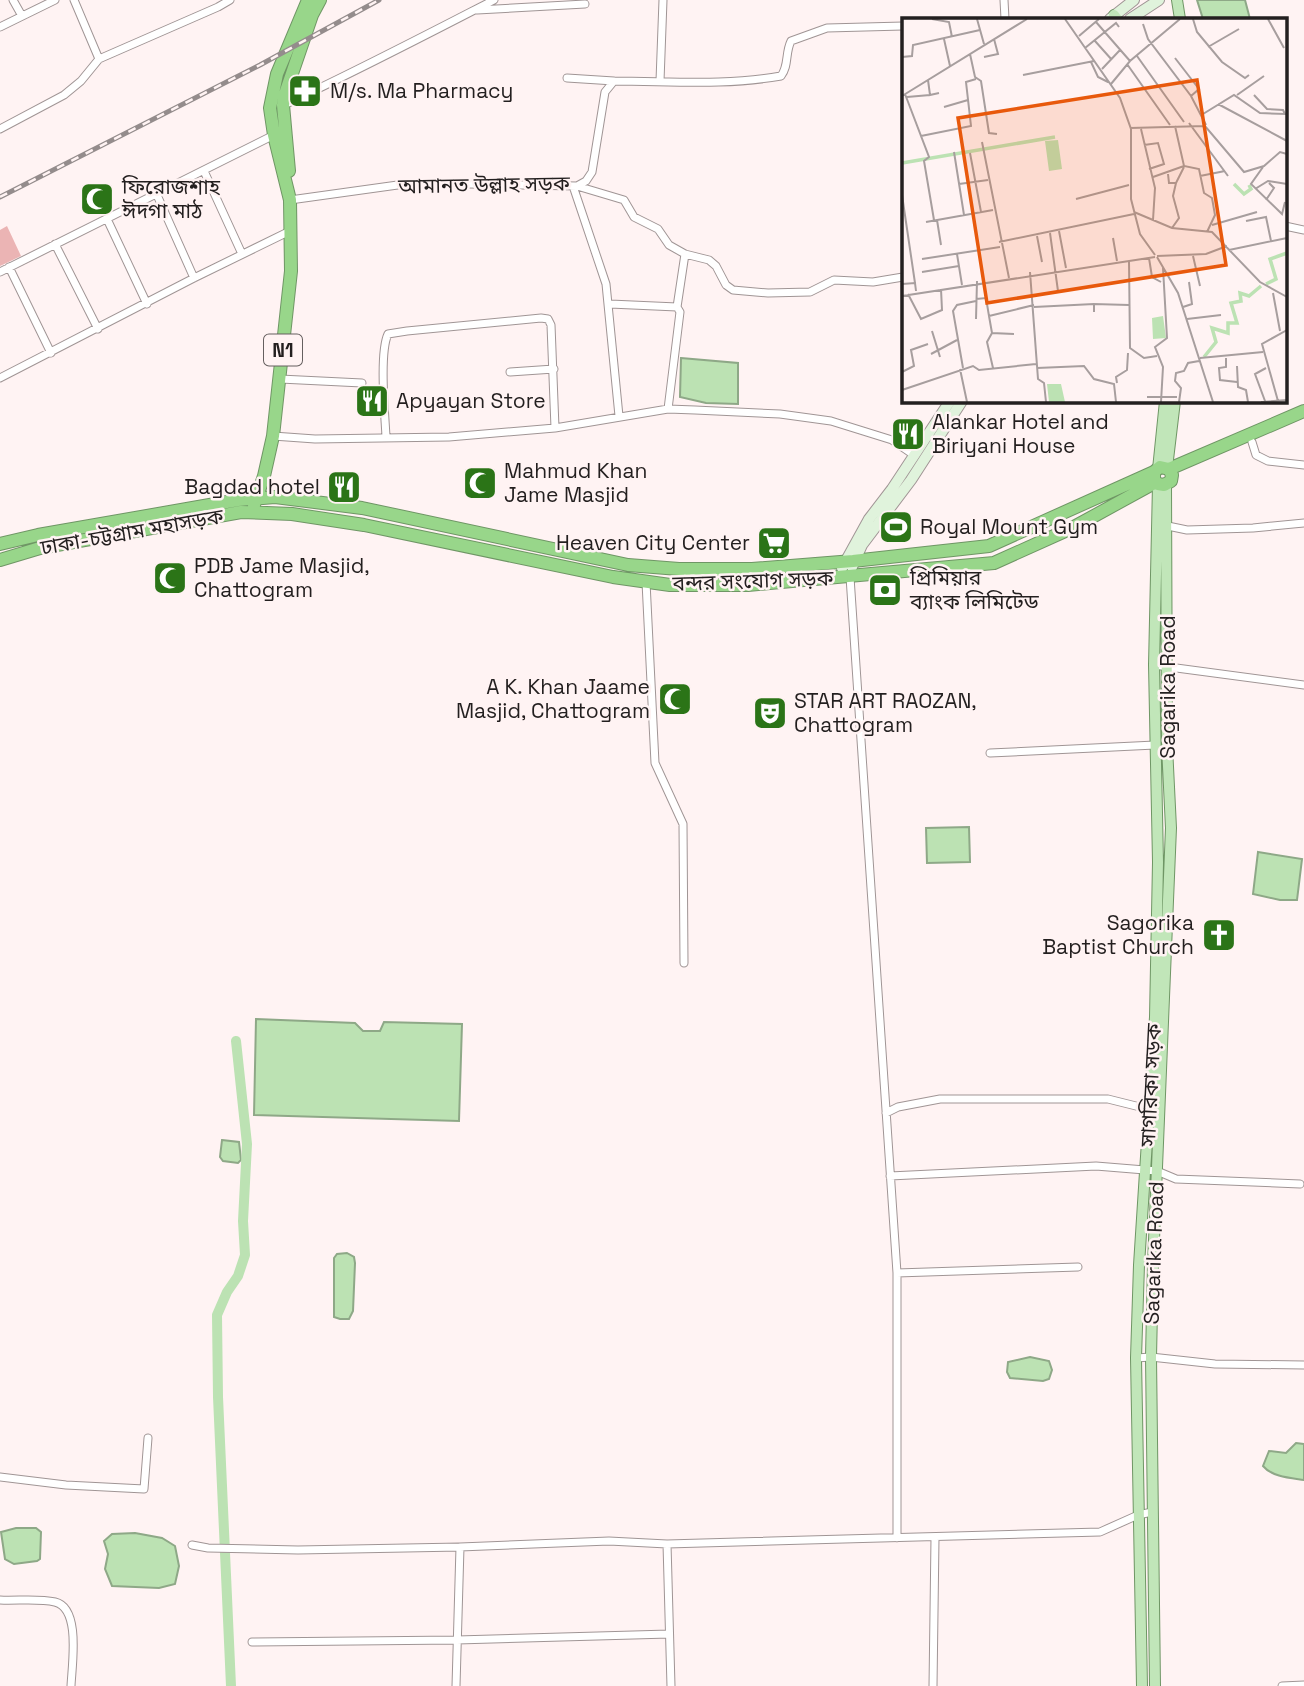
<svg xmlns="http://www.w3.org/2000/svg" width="1304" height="1686" font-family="'Space Grotesk','Noto Sans Bengali',sans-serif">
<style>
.green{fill:#ebb4b4}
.water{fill:#bce2b3;stroke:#8ea887;stroke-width:2}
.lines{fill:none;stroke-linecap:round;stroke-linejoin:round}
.canal{stroke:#bce2b3;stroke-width:10}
.street-casing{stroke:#a09595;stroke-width:9}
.secondary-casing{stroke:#a09595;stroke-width:12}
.primary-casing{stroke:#6f9665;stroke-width:12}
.highway-casing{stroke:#6f9665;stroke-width:14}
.street{stroke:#fff;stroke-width:7}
.secondary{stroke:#e0f3dc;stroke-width:10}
.primary{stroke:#c1e6b9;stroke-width:10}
.highway{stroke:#98d68a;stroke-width:12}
.rail-casing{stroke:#948c8c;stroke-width:5}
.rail{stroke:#fff3f3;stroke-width:2.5;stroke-dasharray:8;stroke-linecap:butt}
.labels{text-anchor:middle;stroke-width:5;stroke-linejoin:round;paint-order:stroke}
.shield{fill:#fff3f3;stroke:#655f5f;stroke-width:2}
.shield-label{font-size:19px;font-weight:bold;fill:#231f1f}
.poi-label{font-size:21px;fill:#231f1f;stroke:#fff3f3;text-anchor:start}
.street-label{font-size:21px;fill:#231f1f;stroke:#fff3f3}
.inset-river{fill:none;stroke:#bce2b3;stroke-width:3.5}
.inset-road{fill:none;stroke:#a79e9e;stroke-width:2}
.view{fill:#e8590c;fill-opacity:0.15;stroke:#e8590c;stroke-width:3.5}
.inset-edge{fill:none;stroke:#231f1f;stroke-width:3.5}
</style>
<rect width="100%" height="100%" fill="#fff3f3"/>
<path class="green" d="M 7,226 L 21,256 L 0,266 L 0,230 Z"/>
<path class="water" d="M 1197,0 L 1245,0 L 1250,19 L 1203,19 Z
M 681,358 L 738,363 L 738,404 L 706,403 L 680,397 Z
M 969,827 L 970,862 L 927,863 L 926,828 Z
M 1258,852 L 1302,859 L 1297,900 L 1280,900 L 1253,894 Z
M 256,1019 L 355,1023 L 363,1031 L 380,1031 L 384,1022 L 462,1024 L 459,1121 L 254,1115 Z
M 222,1140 L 239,1142 L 241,1160 L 238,1163 L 223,1161 L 220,1157 Z
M 347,1253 L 354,1257 L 355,1263 L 353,1311 L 349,1319 L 340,1319 L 334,1317 L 334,1258 L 337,1254 Z
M 1030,1357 L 1049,1361 L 1052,1370 L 1049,1379 L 1043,1381 L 1010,1378 L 1007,1372 L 1008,1362 Z
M 1296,1443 L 1304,1444 L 1304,1480 C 1291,1478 1272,1477 1263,1466 L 1269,1451 L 1286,1453 Z
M 16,1528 L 36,1528 L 41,1532 L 40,1559 L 37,1561 L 14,1564 L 5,1559 L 1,1532 Z
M 135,1533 L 162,1538 L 175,1546 L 179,1566 L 175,1584 L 159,1588 L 112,1586 L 105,1569 L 108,1554 L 104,1541 L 112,1534 Z"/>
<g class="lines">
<path class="canal" d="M 231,1686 L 218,1397 L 217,1315 L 227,1292 L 238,1276 L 245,1255 L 243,1221 L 247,1144 L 236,1041"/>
<g class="street-casing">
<path id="street" d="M 13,0 L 22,16
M 74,0 L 99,59
M 1004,0 L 1005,19
M 477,10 L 585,4
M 0,27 L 55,0
M 567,78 L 614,81
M 660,81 L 663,0
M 284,105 C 355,72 424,36 494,0
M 0,129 L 64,95 L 81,81 L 99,59 L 218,7 L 230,0
M 204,171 L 242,254
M 573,186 L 606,284 L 619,416
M 577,186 L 624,200 L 634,217 L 658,229 L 669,245 L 685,254 L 677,307 L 610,304
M 157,195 L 194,278
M 290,200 L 412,183 L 577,186 L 586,181 L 592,172 L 605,92 L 614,81 C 671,81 725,86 781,76 C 789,66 785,53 791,41 L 827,28 L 903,26
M 107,219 L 147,304
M 1285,226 L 1304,230
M 55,244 L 98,329
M 685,254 L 709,260 L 716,266 L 726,285 L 733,290 L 768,293 L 810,292 L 834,280 L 873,282 L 903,277
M 9,267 L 51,353
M 0,272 L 274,135
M 510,372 L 554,369
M 0,378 L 194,278 L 292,230
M 280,379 L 362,383
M 668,409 L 680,312 L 677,307
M 273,436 L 315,439 L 449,437 L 555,428 L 668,409 L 695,410 L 780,414 L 831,421 L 892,440 L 914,455
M 386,437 C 385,415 379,353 388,334 L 407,331 L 541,318 L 548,319 L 551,325 L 555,428
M 1252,442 L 1256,455 L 1268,461 L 1304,465
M 1163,525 L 1187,530 L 1253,528 L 1304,523
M 850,577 L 897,1273 L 897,1538
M 646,582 L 655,763 L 683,824 L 684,963
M 1154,665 L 1304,685
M 990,753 L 1155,745
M 886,1113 L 898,1107 L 940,1099 L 1108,1099 L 1148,1109
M 890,1176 L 1096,1166 L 1157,1171 L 1176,1179 L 1300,1184
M 897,1273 L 1078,1267
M 1136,1358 L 1151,1357 L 1215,1364 L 1304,1365
M 0,1477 L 66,1485 L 144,1489 L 148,1438
M 667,1544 L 671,1686
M 192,1545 L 208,1548 L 298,1550 L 460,1547 L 609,1541 L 667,1544 L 1100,1532 L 1138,1515 L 1152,1512
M 0,1600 C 17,1601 38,1598 55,1602 C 81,1608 72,1664 71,1686
M 252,1642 L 457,1640 L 669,1634
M 456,1686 L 460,1547
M 933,1686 L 935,1538
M 1282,1686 L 1304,1685"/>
</g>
<g class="secondary-casing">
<path id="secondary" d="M 1110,19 L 1134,0
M 1130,19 L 1159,0
M 852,567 L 862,545 L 911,480 L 962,401
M 842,568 L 869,519 L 892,489 L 950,401"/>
</g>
<g class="primary-casing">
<path id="primary" d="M 1177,0 L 1180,19
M 1114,15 L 1117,19
M 1167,468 L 1175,401
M 1158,469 L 1165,401
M 1142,1686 L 1136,1358 L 1139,1265 L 1155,1017 L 1158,862 L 1154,665 L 1158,484
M 1155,1686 L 1151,1357 L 1153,1264 L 1171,828 L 1167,746 L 1166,485"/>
</g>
<g class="highway-casing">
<path id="highway" d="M 289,171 L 283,105 L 285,94 L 312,15 L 320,0
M 1169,469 L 1304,411
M 254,505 L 264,476 L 273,436 L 291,271 L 290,200 L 274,135 L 270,108 L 277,74 L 308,0
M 0,544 L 38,535 L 238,500 L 275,497 L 362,508 L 628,565 L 679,569 L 752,569 L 853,561 L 989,546 L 1154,472 L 1160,467 L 1169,469 L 1172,475 L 1171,481 L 1164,485 L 1158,484 L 1154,480 L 1154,472
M 0,560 L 40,548 L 241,512 L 292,514 L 364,525 L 613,577 L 670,585 L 748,585 L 994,563 L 1074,527 L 1156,482"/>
</g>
<use href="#street" class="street"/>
<use href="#secondary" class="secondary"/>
<use href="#primary" class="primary"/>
<use href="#highway" class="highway"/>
<g class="rail-casing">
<path id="rail" d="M 0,197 L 260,65 L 379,0"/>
</g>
<use href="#rail" class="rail"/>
</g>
<defs>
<g id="pharmacy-square" transform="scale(1.75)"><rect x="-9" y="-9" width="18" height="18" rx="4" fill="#2b7417" stroke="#fff3f3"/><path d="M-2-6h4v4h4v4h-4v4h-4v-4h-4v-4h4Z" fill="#fff"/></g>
<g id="mosque-square" transform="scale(1.75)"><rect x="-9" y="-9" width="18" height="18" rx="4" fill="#2b7417" stroke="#fff3f3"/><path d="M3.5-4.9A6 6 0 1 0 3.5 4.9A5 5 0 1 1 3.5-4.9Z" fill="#fff"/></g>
<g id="restaurant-square" transform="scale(1.75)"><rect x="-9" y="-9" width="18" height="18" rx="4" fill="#2b7417" stroke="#fff3f3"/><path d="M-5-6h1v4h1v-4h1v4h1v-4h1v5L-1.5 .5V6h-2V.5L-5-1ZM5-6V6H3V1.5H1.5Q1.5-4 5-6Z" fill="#fff"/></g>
<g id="stadium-square" transform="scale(1.75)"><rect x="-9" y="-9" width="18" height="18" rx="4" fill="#2b7417" stroke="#fff3f3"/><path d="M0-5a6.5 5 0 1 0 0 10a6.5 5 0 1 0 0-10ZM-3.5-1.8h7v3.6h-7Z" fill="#fff"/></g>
<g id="supermarket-square" transform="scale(1.75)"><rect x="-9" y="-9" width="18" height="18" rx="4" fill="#2b7417" stroke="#fff3f3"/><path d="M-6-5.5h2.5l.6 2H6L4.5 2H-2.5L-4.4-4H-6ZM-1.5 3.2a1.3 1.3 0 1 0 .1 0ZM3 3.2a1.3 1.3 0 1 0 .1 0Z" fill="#fff"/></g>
<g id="bank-square" transform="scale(1.75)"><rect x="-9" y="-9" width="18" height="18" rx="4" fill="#2b7417" stroke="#fff3f3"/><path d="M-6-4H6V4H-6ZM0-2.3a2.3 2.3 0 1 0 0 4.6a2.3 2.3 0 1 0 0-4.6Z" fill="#fff"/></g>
<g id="theatre-square" transform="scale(1.75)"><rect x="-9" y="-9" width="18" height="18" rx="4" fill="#2b7417" stroke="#fff3f3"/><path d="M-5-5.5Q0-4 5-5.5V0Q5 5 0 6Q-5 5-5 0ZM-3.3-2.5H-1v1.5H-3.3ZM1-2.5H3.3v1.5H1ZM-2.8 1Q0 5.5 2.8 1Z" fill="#fff"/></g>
<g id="church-square" transform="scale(1.75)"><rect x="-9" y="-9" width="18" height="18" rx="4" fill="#2b7417" stroke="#fff3f3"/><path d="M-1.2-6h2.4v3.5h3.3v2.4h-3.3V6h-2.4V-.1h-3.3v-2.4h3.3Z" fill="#fff"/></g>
</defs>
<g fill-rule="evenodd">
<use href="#pharmacy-square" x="305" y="91"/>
<use href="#mosque-square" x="97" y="199"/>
<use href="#restaurant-square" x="372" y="401"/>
<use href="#restaurant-square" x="908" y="434"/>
<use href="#mosque-square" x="480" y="483"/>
<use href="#restaurant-square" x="344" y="487"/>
<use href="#stadium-square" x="896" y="527"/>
<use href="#supermarket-square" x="774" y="543"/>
<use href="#mosque-square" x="170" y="578"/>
<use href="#bank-square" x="885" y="590"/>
<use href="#mosque-square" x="675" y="699"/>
<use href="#theatre-square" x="770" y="713"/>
<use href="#church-square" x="1219" y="935"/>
</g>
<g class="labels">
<rect class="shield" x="264" y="334.5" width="38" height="31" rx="5"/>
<g class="shield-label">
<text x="283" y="357">N1</text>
</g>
<g class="poi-label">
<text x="330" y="98">M/s. Ma Pharmacy</text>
<text x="122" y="194">ফিরোজশাহ<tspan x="122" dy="24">ঈদগা মাঠ</tspan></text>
<text x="396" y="408">Apyayan Store</text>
<text x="932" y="429">Alankar Hotel and<tspan x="932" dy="24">Biriyani House</tspan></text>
<text x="504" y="478">Mahmud Khan<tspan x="504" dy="24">Jame Masjid</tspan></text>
<text x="320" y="494" text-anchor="end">Bagdad hotel</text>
<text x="920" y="534">Royal Mount Gym</text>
<text x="750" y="550" text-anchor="end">Heaven City Center</text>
<text x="194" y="573">PDB Jame Masjid,<tspan x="194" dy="24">Chattogram</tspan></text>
<text x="910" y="585">প্রিমিয়ার<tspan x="910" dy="24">ব্যাংক লিমিটেড</tspan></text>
<text x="650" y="694" text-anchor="end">A K. Khan Jaame<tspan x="650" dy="24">Masjid, Chattogram</tspan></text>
<text x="794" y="708">STAR ART RAOZAN,<tspan x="794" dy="24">Chattogram</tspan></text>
<text x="1194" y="930" text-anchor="end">Sagorika<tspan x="1194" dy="24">Baptist Church</tspan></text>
</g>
<g class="street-label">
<text transform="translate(484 185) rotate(-1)" y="7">আমানত উল্লাহ সড়ক</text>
<text transform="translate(132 532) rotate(-10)" y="7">ঢাকা-চট্টগ্রাম মহাসড়ক</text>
<text transform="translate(753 581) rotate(-2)" y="7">বন্দর সংযোগ সড়ক</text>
<text transform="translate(1168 687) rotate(-90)" y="7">Sagarika Road</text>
<text transform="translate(1151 1085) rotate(-87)" y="7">সাগরিকা সড়ক</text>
<text transform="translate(1154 1253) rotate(-88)" y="7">Sagarika Road</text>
</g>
</g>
<g transform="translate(902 18)">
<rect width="385" height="385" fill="#fff3f3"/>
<path d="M 156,122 L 160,151 L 147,153 L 143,123 ZM 261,298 L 264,320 L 251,321 L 250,300 ZM 145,366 L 159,366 L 163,384 L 147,384 Z" fill="#bce2b3"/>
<path class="inset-river" d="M 0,145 L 153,119M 332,166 L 342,176 L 349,171 L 347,167M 364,266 L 374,261 L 368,241 L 385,235M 302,339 L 314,324 L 310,310 L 326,315 L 326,305 L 335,305 L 329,285 L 339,283 L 338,275 L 347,278 L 359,268"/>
<path class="inset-road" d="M 30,1 L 47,4 L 50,19M 75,1 L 82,26M 163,1 L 218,80 L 229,111 L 229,181 L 238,216 L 253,237M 291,1 L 295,14 L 320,44 L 343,60 L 347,57M 366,1 L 382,30M 194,4 L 228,43M 241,6 L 246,21 L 289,78 L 304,107M 177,18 L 197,1M 42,21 L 48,48M 193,23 L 210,42M 306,29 L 337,11M 183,30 L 214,5 L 217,9M 68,36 L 73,59 L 79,63 L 87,115 L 95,116M 235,38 L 282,104M 0,39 L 10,38 L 11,27 L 78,12M 82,39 L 96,36 L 92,21M 273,40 L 297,71 L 289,78M 189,44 L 196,59 L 206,64M 225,46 L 268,107M 200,51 L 218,32M 121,57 L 192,43M 26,62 L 28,77 L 37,75M 209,66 L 228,43 L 278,1M 3,76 L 27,139 L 22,143 L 32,202M 335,77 L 362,58M 0,78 L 125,1M 5,79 L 28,77M 316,86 L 385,123M 42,89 L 66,82M 301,96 L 332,77 L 358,95 L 383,96 L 381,92 L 365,91 L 352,77M 287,105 L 326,158M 273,108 L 282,148 L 297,151 L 302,175 L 310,180 L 313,197 L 305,214M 228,110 L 303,108 L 342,154 L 362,148 L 378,134 L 385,136M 239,111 L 253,170 L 251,202M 19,118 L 69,108 L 64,64 L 74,61M 80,124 L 107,260M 242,127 L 256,125 L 262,146 L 247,151M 52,134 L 62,197M 68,135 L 79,194M 361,149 L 349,166 L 380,196 L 383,184M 266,156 L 267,165 L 274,165 L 282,149M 298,158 L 323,153M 251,159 L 282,148M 57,166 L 86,162M 353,171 L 366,163 L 385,166M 0,177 L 13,265M 174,181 L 227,167M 364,182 L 372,170 L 367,165M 232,194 L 270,210 L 310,214 L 358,264 L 385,279M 35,202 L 39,227M 344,203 L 364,199 L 369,223M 24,204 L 91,192M 310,207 L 355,194M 270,210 L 277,200 L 271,178 L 274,165M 157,213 L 164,250M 148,215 L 156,273M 135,218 L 140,244M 211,220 L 215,243M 97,224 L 232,196M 327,232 L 385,220M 55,236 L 60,267M 255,238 L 304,236 L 325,228M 291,238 L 298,268M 255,239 L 276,275 L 311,384M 247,240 L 250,259 L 259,264M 20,241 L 98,229M 227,243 L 228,330 L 242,340 L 255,338M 20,254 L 57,248M 128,254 L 136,361 L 142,365 L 144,384M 0,266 L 13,265 L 14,273M 371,275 L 378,313M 6,276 L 19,301 L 40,292 L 39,271M 0,278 L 253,239M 74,281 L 84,280 L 87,298 L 132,287M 132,289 L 192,286M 281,289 L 290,286 L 287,264M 192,294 L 192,286 L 227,287M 87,298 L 90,315 L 112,316M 74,301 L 75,263M 285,301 L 319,297M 30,313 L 38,339M 90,315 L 85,324 L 91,350M 29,336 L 55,322M 298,340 L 361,334M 324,340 L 324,349 L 317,350 L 318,362 L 335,364M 335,348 L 336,369 L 344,372 L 346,384M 61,350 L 51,293 L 55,287 L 74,283M 135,350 L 182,348 L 192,361 L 212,366 L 214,384M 58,351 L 65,384M 0,354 L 12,348 L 9,332 L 26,326M 215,365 L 214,359 L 225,352 L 226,335M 0,372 L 71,348 L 77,352 L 134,346M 245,379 L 275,379M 363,383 L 353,356 L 364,350M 376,383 L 360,326 L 385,312M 259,384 L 261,349 L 253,329 L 265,320 L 261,250M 277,384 L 279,370 L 273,363 L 274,355 L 282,353 L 286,345 L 297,343M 359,384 L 385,382"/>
<path class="view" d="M 295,62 L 324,247 L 85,285 L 56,100 Z"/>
<rect width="385" height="385" class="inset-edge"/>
</g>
</svg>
